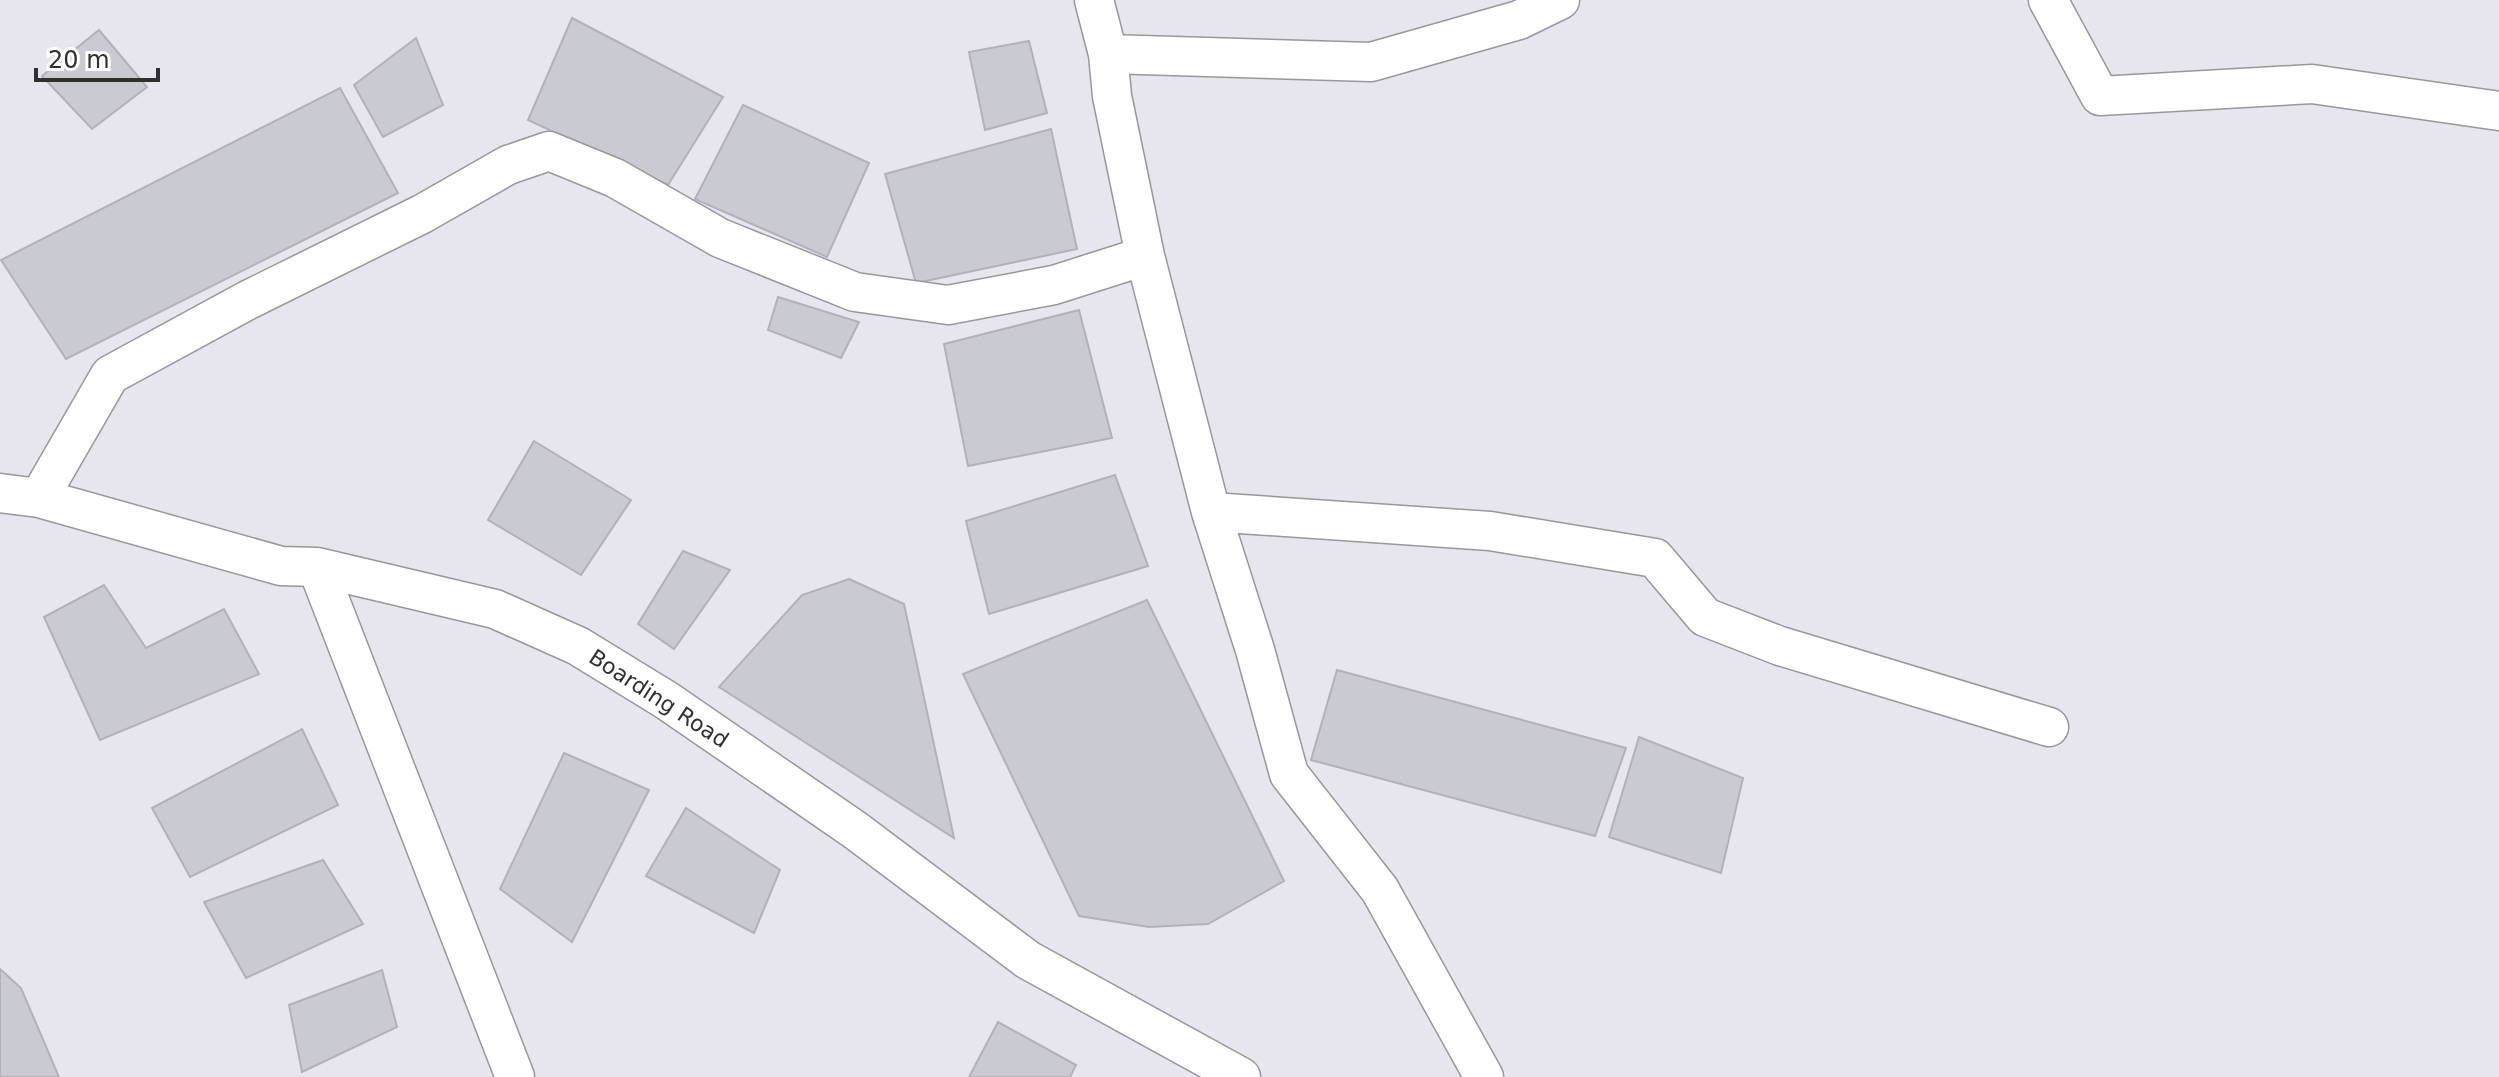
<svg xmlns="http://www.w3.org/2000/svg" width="2499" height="1077" font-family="'DejaVu Sans',sans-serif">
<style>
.building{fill:#cacad2;stroke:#b2b1b9;stroke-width:2}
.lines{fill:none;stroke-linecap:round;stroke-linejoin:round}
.street-casing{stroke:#98979f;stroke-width:41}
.street{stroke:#fff;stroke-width:38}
.labels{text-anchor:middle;stroke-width:8;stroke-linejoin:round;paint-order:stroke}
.street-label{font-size:22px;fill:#303033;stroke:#fff}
</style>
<rect width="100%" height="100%" fill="#e7e6ef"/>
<path class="building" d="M 572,18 L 723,97 L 668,185 L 528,120 Z
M 99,30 L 147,87 L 92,129 L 42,76 Z
M 416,38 L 443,105 L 383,137 L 354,85 Z
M 1029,41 L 1047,113 L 985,130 L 969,52 Z
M 340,88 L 398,193 L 66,359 L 1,260 Z
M 743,105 L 869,163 L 827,257 L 695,199 Z
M 1051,129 L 1077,249 L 916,283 L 885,174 Z
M 778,297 L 859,322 L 841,358 L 768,330 Z
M 1079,310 L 1112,438 L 968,466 L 944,344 Z
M 534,441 L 631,500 L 581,575 L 488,520 Z
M 1115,475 L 1148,566 L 989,614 L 966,521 Z
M 683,551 L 730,570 L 674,649 L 638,624 Z
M 849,579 L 904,604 L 954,838 L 719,687 L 802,595 Z
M 104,585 L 146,648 L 224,609 L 259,674 L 100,740 L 44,617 Z
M 1147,600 L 1284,881 L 1208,924 L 1149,927 L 1079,916 L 963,674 Z
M 1337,670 L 1626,748 L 1595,836 L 1311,760 Z
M 302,729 L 338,805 L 190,877 L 152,808 Z
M 1639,737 L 1743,778 L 1721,873 L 1609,837 Z
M 564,753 L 649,790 L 572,942 L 500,889 Z
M 686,808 L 780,870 L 754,933 L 646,876 Z
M 323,860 L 363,924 L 246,978 L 204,902 Z
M 0,969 L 21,988 L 59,1077 L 0,1077 Z
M 382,970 L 397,1027 L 302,1072 L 289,1005 Z
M 998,1022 L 1076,1065 L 1070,1077 L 969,1077 Z"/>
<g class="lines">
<g class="street-casing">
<path id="street" d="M 1094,0 L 1108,54 L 1112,96 L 1145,256 L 1211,512 L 1255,650 L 1289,774 L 1380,890 L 1484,1077
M 2048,0 L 2100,96 L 2312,84 L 2499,111
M 1108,54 L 1371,62 L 1519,20 L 1560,0
M 0,493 L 39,498 L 281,566 L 317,567 L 495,609 L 578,646 L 666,700 L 855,830 L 1028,960 L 1241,1077
M 39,498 L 110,375 L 248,300 L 422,214 L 508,165 L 549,151 L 615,178 L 720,238 L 855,292 L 948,305 L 1054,285 L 1145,256
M 1211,512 L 1490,531 L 1655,558 L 1705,617 L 1780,646 L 2049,727
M 317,567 L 515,1077"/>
</g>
<use href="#street" class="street"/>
</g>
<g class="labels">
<g class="street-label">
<text transform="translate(659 698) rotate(33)" y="8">Boarding Road</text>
</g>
</g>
<path d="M36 68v12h122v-12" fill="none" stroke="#303033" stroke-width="4"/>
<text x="48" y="68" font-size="24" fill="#303033" stroke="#ffffff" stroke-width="6" paint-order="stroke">20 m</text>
</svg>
